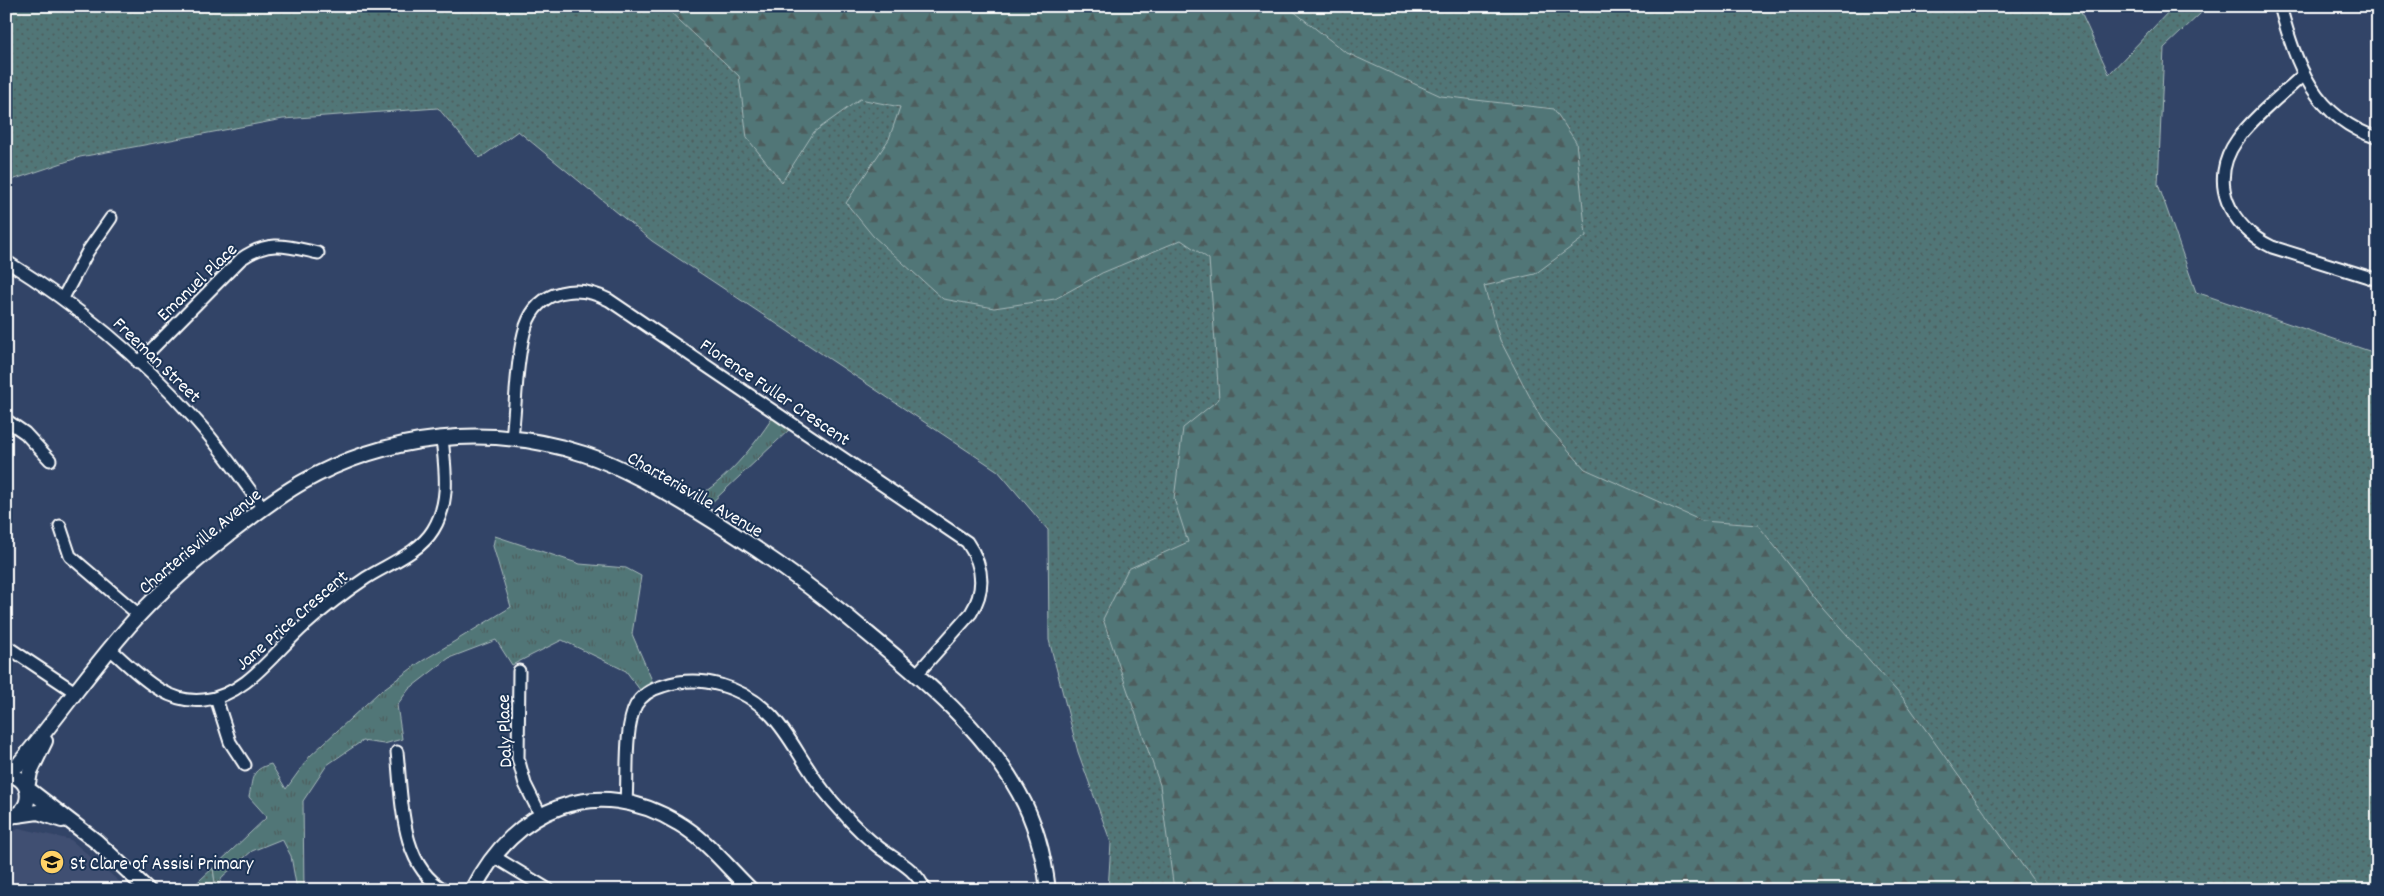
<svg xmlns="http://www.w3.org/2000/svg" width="2384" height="896" font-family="Dekko,sans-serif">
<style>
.built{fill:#414f72}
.grass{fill:url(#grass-dots);stroke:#a8babb}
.forest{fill:url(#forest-firs);stroke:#a8babb}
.park{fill:url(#park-tufts);stroke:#a8babb}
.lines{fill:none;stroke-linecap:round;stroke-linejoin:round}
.minor-casing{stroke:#fff;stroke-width:15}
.tertiary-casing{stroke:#fff;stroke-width:18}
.minor{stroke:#1d3557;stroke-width:11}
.tertiary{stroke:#1d3557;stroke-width:14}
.labels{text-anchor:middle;stroke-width:4;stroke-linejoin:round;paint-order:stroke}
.street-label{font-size:19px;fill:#fff;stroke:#1d3557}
.poi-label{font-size:19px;fill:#fff;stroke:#1d3557;text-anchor:start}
</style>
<defs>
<pattern id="grass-dots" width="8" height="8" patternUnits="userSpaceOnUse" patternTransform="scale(1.25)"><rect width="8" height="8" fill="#517677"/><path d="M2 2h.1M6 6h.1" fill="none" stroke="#4e5d5d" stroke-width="1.8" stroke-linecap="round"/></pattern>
<pattern id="forest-firs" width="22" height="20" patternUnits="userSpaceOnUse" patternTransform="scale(1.25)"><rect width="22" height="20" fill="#517677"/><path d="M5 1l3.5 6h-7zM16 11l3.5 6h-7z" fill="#4e5d5d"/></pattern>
<pattern id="park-tufts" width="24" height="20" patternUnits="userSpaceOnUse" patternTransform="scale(1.25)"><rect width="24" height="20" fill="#517677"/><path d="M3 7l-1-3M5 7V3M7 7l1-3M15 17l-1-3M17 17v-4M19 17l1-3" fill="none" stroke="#4e5d5d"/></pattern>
</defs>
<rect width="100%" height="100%" fill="#324467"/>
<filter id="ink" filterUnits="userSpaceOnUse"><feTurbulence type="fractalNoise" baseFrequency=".02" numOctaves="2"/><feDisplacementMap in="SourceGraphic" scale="10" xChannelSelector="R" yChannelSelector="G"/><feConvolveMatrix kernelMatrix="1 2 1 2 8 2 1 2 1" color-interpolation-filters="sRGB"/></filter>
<g filter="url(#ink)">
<path class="built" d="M 19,828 L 71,840 L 129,890 L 6,890 L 6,837 Z"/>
<path class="grass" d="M 6,6 L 2078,6 L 2109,74 L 2172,8 L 2201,13 L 2164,48 L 2158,184 L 2196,292 L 2378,354 L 2378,890 L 1108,890 L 1111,843 L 1078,752 L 1049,640 L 1048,530 L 998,471 L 652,241 L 518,131 L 480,158 L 438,108 L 283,119 L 80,157 L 6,182 Z
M 213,868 L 216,890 L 189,890 Z"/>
<path class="forest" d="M 645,6 L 1287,6 L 1345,52 L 1441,96 L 1554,109 L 1576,142 L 1586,236 L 1535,274 L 1484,286 L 1500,340 L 1542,420 L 1585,469 L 1702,521 L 1758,525 L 1824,609 L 1903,698 L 2040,890 L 1174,890 L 1160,785 L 1103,619 L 1128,569 L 1188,542 L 1174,499 L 1183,428 L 1219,399 L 1209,259 L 1181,240 L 1102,273 L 1055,299 L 994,308 L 943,299 L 873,236 L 846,203 L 889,139 L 900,107 L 860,99 L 814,132 L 782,182 L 747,138 L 739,76 L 666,8 Z"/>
<path class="park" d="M 773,417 L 791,428 L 708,506 L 695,498 C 727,480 753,447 773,417 Z
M 495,536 L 580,564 L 626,568 L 641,576 L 632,634 L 654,685 L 640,690 L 626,671 L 562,640 L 512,665 L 496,640 L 449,658 L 409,689 L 397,705 L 402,739 L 384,744 L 362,741 L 327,765 L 303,801 L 304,890 L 297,890 L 291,856 L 282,839 L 252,851 L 223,876 L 216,890 L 213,868 L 267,817 L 249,797 C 253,778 250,770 271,764 L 286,789 L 310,756 L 378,693 L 419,663 L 511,607 L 493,546 Z"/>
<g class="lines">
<g class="minor-casing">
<path id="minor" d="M 2280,6 C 2296,64 2314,118 2378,138
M 2303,75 C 2284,93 2250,120 2237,140 C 2207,182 2230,227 2272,247 L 2378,280
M 6,261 C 75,304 139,356 193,417 C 219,445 240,477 263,508
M 63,298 L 88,251 L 111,218
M 138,363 L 241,259 C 269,239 287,246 318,253
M 6,420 L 25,433 L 50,460
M 512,438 C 516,405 516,358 526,326 C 539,288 578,284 609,300 L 967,542 C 983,565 986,589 971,613 L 916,675
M 60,526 L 70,556 L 139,615
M 6,646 L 75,692
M 110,649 C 137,672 165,705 204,700 C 246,696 275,651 305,625 C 324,608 345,592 366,578 C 388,564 419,553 433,530 C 451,501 445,469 442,438
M 519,671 L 518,758 L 525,784 L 541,816
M 216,698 L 230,742 L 245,765
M 397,752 C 402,796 399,866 445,890
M 626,803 C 628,777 624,727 636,705 C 642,695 652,689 663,686 C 701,673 743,687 771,715 C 787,732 797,752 810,771 C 819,786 831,800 843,813 C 854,826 868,839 881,849 C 898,861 917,870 925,890
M 493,856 L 549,890"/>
</g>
<g class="tertiary-casing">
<path id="tertiary" d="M 6,773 L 18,765 C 59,716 95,663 138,616 C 165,587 197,559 229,534 C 252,516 275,498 301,483 C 387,434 489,423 584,454 C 624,467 662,490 699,512 C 751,544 802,579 849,618 C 910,669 980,722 1019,793 C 1036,823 1044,856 1048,890
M 6,775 C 35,775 35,816 6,817
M 27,788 L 30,772 L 45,741
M 28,789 L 97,842 L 148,890
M 17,815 L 38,812 L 62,820
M 473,890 C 514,808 596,773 678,823 C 706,839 728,868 751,890"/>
</g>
<use href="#minor" class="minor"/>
<use href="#tertiary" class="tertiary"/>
</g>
</g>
<defs>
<g id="school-disc" transform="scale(1.25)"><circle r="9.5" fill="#ffd166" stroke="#1d3557"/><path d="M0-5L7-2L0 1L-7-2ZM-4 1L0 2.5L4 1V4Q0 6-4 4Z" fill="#111"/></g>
</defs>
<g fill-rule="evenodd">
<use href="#school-disc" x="52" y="862"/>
</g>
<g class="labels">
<g class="street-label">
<text transform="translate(196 281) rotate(-44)" y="7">Emanuel Place</text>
<text transform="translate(158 359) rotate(44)" y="7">Freeman Street</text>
<text transform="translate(776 391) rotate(34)" y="7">Florence Fuller Crescent</text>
<text transform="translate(696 493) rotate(30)" y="7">Charterisville Avenue</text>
<text transform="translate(199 540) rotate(-40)" y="7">Charterisville Avenue</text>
<text transform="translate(291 619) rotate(-41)" y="7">Jane Price Crescent</text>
<text transform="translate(503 731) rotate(-92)" y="7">Daly Place</text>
</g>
<g class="poi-label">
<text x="70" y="869">St Clare of Assisi Primary</text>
</g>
</g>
<rect width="2384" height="896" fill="none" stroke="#1d3557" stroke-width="25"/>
<rect x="12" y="12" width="2359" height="871" fill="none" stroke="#fff" stroke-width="2" filter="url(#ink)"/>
</svg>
